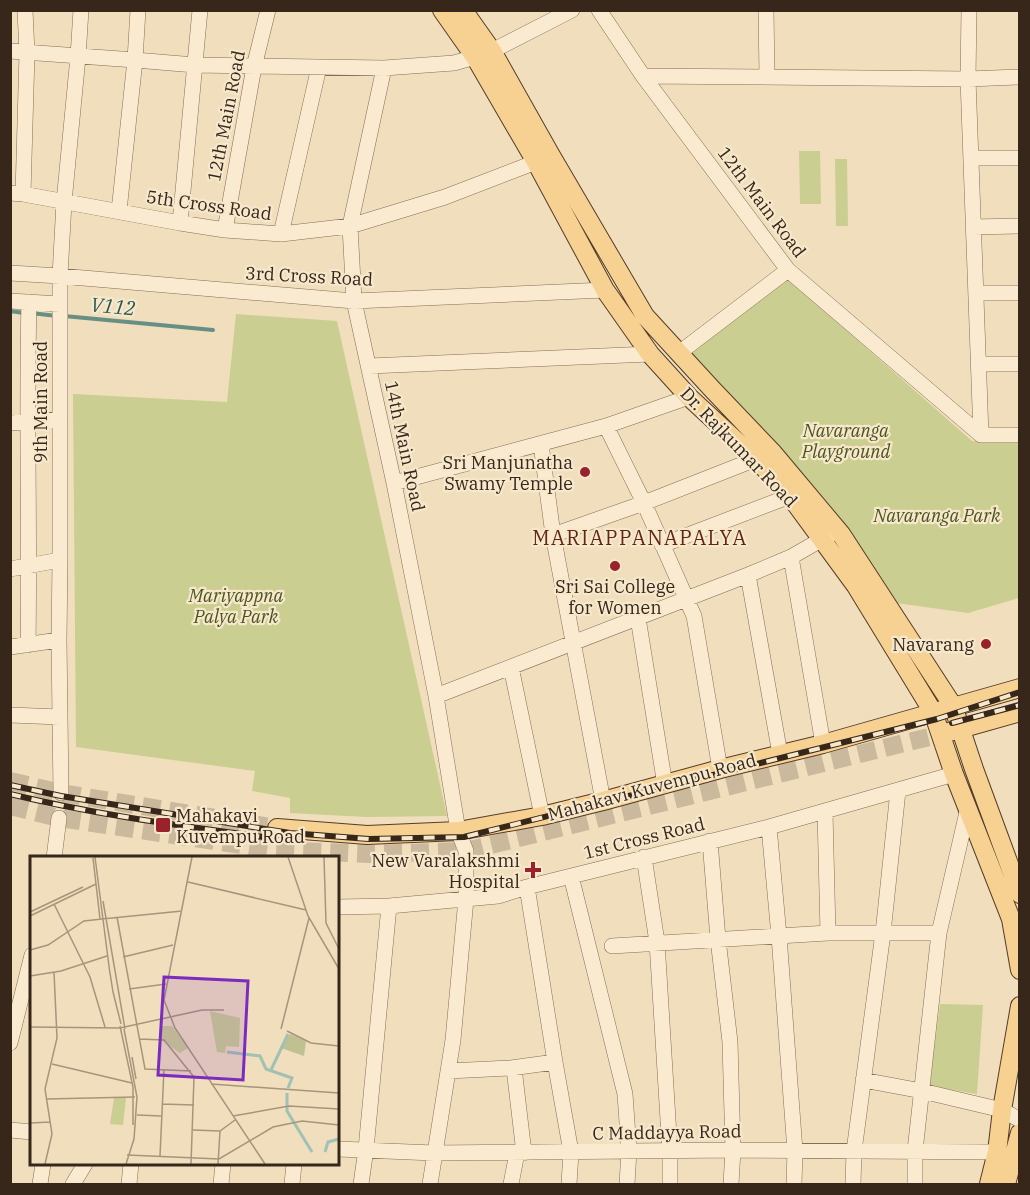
<svg xmlns="http://www.w3.org/2000/svg" width="1030" height="1195" font-family="'IBM Plex Serif',serif">
	<style>
		.green { fill: #cace90 }
		.lines { fill: none; stroke-linecap: round; stroke-linejoin: round }
		.stream { stroke: #688f83; stroke-width: 4 }
		.major-tunnel { stroke: #cbb99d; stroke-width: 18; stroke-dasharray: 18 9; stroke-linecap: butt }
		.minor-casing { stroke: #886d55; stroke-width: 16 }
		.major-casing { stroke: #553c2a; stroke-width: 20 }
		.minor { stroke: #faebd0; stroke-width: 15 }
		.major { stroke: #f6d191; stroke-width: 18 }
		.rail-casing { stroke: #37271b; stroke-width: 6 }
		.rail { stroke: #f7e8cc; stroke-width: 4; stroke-dasharray: 11; stroke-linecap: butt }
		.poi-dot { fill: #9a222a; stroke: #f7e8cc; stroke-width: 2 }
		.labels { text-anchor: middle; dominant-baseline: central; stroke-width: 4.5; stroke-linejoin: round; paint-order: stroke }
		.street-label { font-size: 18px; fill: #37271b; stroke: #f7e8cc }
		.park-label { font-size: 18px; font-style: italic; fill: #4a5420; stroke: #f7e8cc }
		.poi-label { font-size: 18px; fill: #37271b; stroke: #f7e8cc; text-anchor: end }
		.water-label { font-size: 20px; font-style: italic; fill: #295752; stroke: #f7e8cc }
		.neighbourhood-label { font-size: 20px; letter-spacing: 1.5px; fill: #652418; stroke: #f7e8cc }
		.inset-river { fill: none; stroke: #a1c1b5; stroke-width: 3 }
		.inset-road { fill: none; stroke: #a6957c; stroke-width: 1.5 }
		.view { fill: #7b2cbf; fill-opacity: 0.15; stroke: #7b2cbf; stroke-width: 3 }
		.inset-edge { fill: none; stroke: #37271b; stroke-width: 3 }
	</style>
	<rect width="100%" height="100%" fill="#f0debd"/>
	<path class="green" d="M799,151H820L821,204H800Z
		M835,159H847L848,226H836Z
		M788,279L972,441L1019,442V598L968,613L896,603L688,354Z
		M236,314L337,321L447,816L366,817L290,813V798L252,791L255,771L76,747L73,394L227,402Z
		M940,1004L983,1005L977,1094L929,1086Z"/>
	<g class="lines">
		<path class="stream" d="M10,311L24,313
			M31,313L57,316
			M64,316L213,330"/>
		<path class="major-tunnel" d="M10,781L61,793L277,828
			M10,806L59,818L275,850L369,854L466,851L941,734"/>
		<g class="minor-casing">
			<path id="minor" d="M599,10L643,76L788,270L981,435
				M766,10L767,77
				M969,10L968,79L981,435
				M10,51L135,60L195,65L384,68L454,63L475,57L492,51L572,10
				M384,68L350,226L354,301L394,483L436,696L458,831L466,851V899L453,1040L430,1184
				M643,76L968,79L1020,77
				M971,158H1020
				M10,193L23,194L180,223L225,230L281,234L350,226L445,197L536,162
				M23,194L27,53L25,10
				M119,211L135,60L138,10
				M180,223L200,10
				M973,227L1020,226
				M225,230L254,67L268,10
				M281,234L319,67
				M10,273L60,276L354,301L605,290
				M976,293H1020
				M10,301L60,304
				M679,353L788,270
				M978,364H1020
				M369,366L650,354
				M10,423L60,419
				M606,426L644,503L694,616L720,769
				M981,435H1020
				M541,444L553,535L603,801
				M394,483L606,426L689,397
				M553,535L644,503L756,459
				M662,545L790,496
				M791,557L823,744
				M10,569L60,560
				M748,575L780,754
				M638,618L665,785
				M28,645C30,531 26,417 29,302
				M10,647L59,640
				M511,667L542,816
				M436,696L748,575L791,557L838,530
				M10,715L60,717
				M61,793L59,640L60,560V276L64,202L78,57L81,10
				M825,812L828,933
				M769,827L779,936L795,1151L794,1184
				M710,841L718,939L730,1042L733,1150L731,1184
				M644,857L657,942L670,1152V1184
				M54,858L59,818
				M571,876L625,1094L629,1151L627,1184
				M527,887L555,1062L571,1152L569,1184
				M338,907L389,906L498,896L527,887L769,827L954,774
				M612,946L828,933H939
				M10,1043L32,955
				M514,1068L524,1153
				M448,1071L511,1068L555,1062
				M863,1080L922,1091L1002,1110L1020,1120
				M10,1130L32,1132
				M338,1149L434,1153L733,1150L997,1152
				M40,1184L43,1164
				M73,1184L85,1164
				M129,1184L131,1164
				M221,1184L223,1164
				M292,1184L294,1164
				M361,1184L366,1149L389,906
				M511,1184L517,1153
				M853,1184L854,1151L883,933L898,791
				M915,1184V1151L939,933L968,808"/>
		</g>
		<g class="major-casing">
			<path id="major" d="M442,10L475,57L536,162L605,290L650,354L689,397L756,459L790,496L856,586L933,712L954,774L1011,919L1020,970
				M463,10L492,51L550,154L645,316L712,389L773,453L841,534L953,706L974,769L1020,894
				M949,732L1020,712
				M277,828L367,835L458,831L542,816L603,801L720,769L823,744L1020,688
				M989,1184L997,1152L1002,1110L1020,1006
				M1006,1184L1020,1133"/>
		</g>
		<use href="#minor" class="minor"/>
		<use href="#major" class="major"/>
		<g class="rail-casing">
			<path id="rail" d="M952,723L1020,705
				M10,785L61,796L290,833L369,839L464,837L937,719L1020,692
				M10,794C96,815 183,826 271,838"/>
		</g>
		<use href="#rail" class="rail"/>
	</g>
	<g class="poi-dot">
		<circle cx="585" cy="472" r="6"/>
		<circle cx="615" cy="566" r="6"/>
		<circle cx="986" cy="644" r="6"/>
		<rect x="155" y="817" width="16" height="16" rx="3"/>
		<path d="M530 861h6v6h6v6h-6v6h-6v-6h-6v-6h6z"/>
	</g>
	<g class="labels">
		<g class="street-label">
			<text transform="translate(226 116) rotate(-79)">12th Main Road</text>
			<text transform="translate(762 202) rotate(53)">12th Main Road</text>
			<text transform="translate(209 205) rotate(8)">5th Cross Road</text>
			<text transform="translate(309 276) rotate(3)">3rd Cross Road</text>
			<text transform="translate(40 402) rotate(-90)">9th Main Road</text>
			<text transform="translate(405 446) rotate(78)">14th Main Road</text>
			<text transform="translate(739 447) rotate(46)">Dr. Rajkumar Road</text>
			<text transform="translate(652 787) rotate(-15)">Mahakavi Kuvempu Road</text>
			<text transform="translate(644 838) rotate(-14)">1st Cross Road</text>
			<text transform="translate(667 1132) rotate(-1)">C Maddayya Road</text>
		</g>
		<g class="park-label">
			<text x="846" y="430">Navaranga<tspan x="846" dy="21">Playground</tspan></text>
			<text x="937" y="515">Navaranga Park</text>
			<text x="236" y="595">Mariyappna<tspan x="236" dy="21">Palya Park</tspan></text>
		</g>
		<g class="poi-label">
			<text x="573" y="462">Sri Manjunatha<tspan x="573" dy="21">Swamy Temple</tspan></text>
			<text x="615" y="586" text-anchor="middle">Sri Sai College<tspan x="615" dy="21">for Women</tspan></text>
			<text x="974" y="644">Navarang</text>
			<text x="176" y="815" text-anchor="start">Mahakavi<tspan x="176" dy="21">Kuvempu Road</tspan></text>
			<text x="520" y="860">New Varalakshmi<tspan x="520" dy="21">Hospital</tspan></text>
		</g>
		<g class="water-label">
			<text transform="translate(113 306) rotate(5)">V112</text>
		</g>
		<g class="neighbourhood-label">
			<text x="640" y="537">MARIAPPANAPALYA</text>
		</g>
	</g>
	<g transform="translate(30 856)">
		<rect width="309" height="309" fill="#f0debd"/>
		<path d="M180,155L210,162L209,191L196,190L195,197L187,196ZM130,170H142L158,192L150,197L130,183ZM84,242H96L93,269L80,268Z" fill="#cace90"/>
		<path d="M260,178L276,185L274,200L251,192Z" fill="#bfc290"/>
		<path class="inset-river" d="M197,196L230,200L236,213L262,222L258,232M241,214L258,178M257,237V255L282,296M295,296L298,286L309,283"/>
		<path class="inset-road" d="M65,1L80,118M162,1L134,144L145,172L235,308M258,1L278,60L309,113M294,1L296,67L309,93M63,2L70,63M158,26L276,54M73,45L95,173M24,48L60,121L75,171M0,56L53,31M0,60L66,28M87,61L115,213L161,215M72,63L152,55M0,94L18,89L54,65L72,63M93,101L143,89M80,117L83,136M0,120L31,115L77,100M99,133L136,128M83,136L91,168M90,170L103,231V269M0,171L90,172L172,154H194M94,173L107,241L104,283L96,308M251,173L279,62M257,175L281,187L309,190M109,183L134,184L164,221L161,308M102,201L106,223M22,208L102,227M181,228L309,237M16,243L105,241M132,248L164,249M107,259L131,260M203,260L259,250L309,253M0,267L20,266M163,274L190,275L205,264M97,299L189,303L243,271L272,265L309,269M130,300L134,213M15,308L22,278L15,233L27,182L24,116M188,308L190,275"/>
		<path class="view" d="M134,121L218,125L213,224L128,219Z"/>
		<rect width="309" height="309" class="inset-edge"/>
	</g>
	<rect width="1030" height="1195" fill="none" stroke="#37271b" stroke-width="24"/>
</svg>
